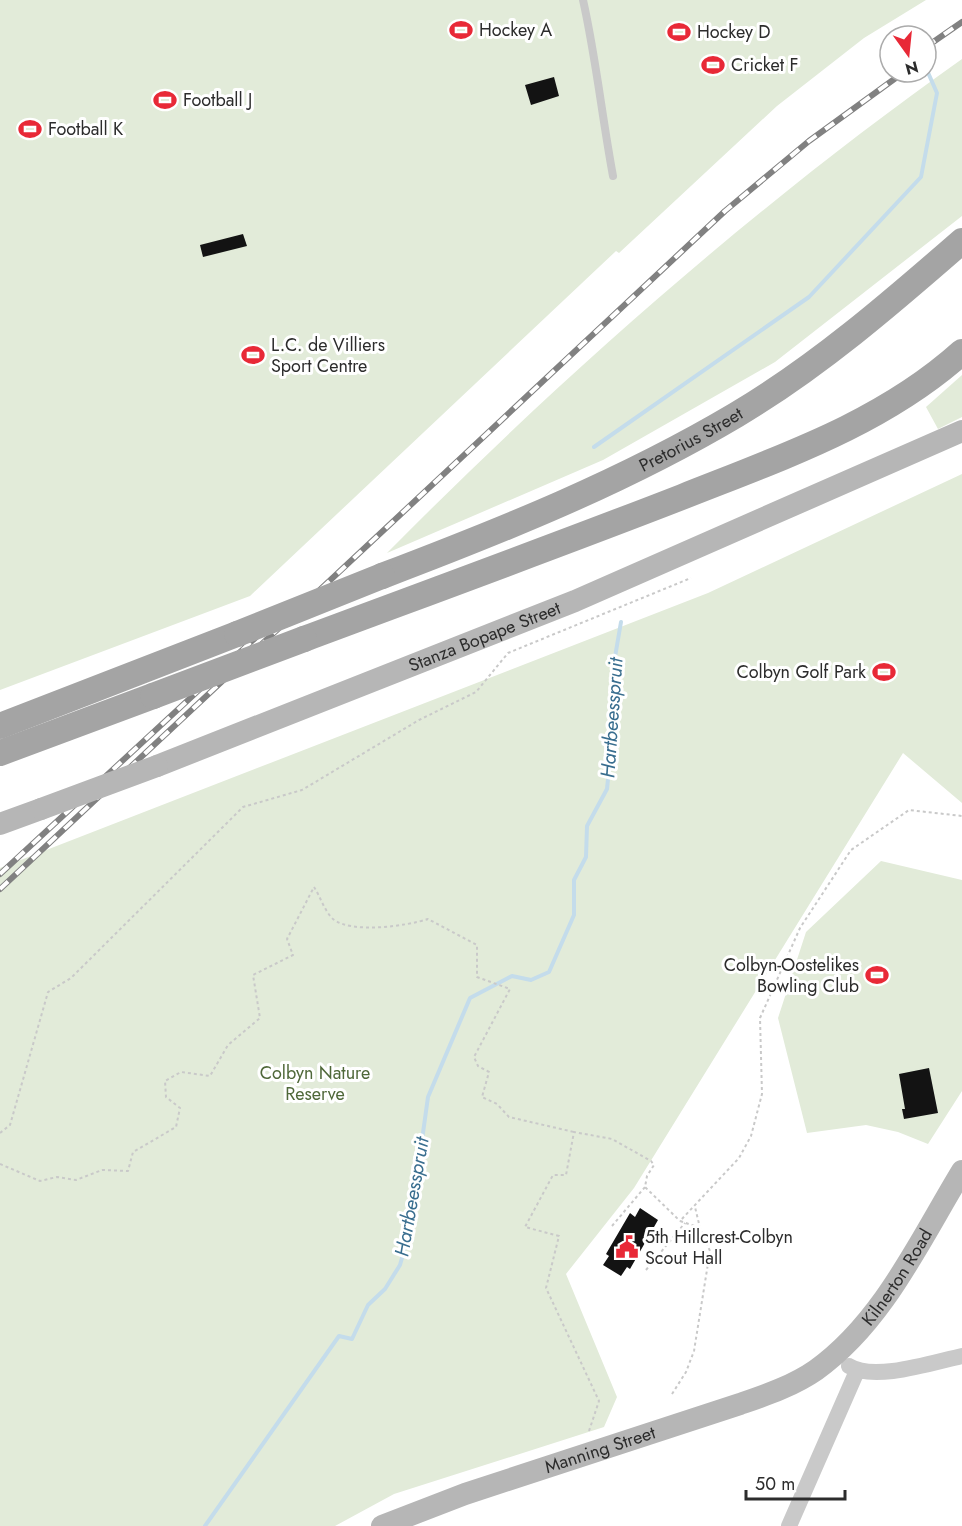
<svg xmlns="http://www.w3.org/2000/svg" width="962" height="1526" font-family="Jost,sans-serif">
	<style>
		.green { fill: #e2ebd9 }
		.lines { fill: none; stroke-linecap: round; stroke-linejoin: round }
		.stream { stroke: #c4dceb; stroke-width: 4 }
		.building { fill: #131313 }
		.path { stroke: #c9c9c9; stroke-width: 2; stroke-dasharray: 3 3; stroke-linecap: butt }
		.lane { stroke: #c9c9c9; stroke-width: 8 }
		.street { stroke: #c9c9c9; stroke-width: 16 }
		.secondary { stroke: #b6b6b6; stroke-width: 22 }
		.primary { stroke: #a4a4a4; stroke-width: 26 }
		.rail-casing { stroke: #818181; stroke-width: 6 }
		.rail { stroke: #fff; stroke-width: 4; stroke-dasharray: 11; stroke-linecap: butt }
		.secondary-bridge { stroke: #b6b6b6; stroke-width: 22 }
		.primary-bridge { stroke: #a4a4a4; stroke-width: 26 }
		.labels { text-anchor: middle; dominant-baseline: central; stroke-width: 6; stroke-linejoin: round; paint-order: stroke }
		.poi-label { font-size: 18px; fill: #2c2c2c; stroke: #fff; text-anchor: start }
		.street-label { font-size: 18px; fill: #2c2c2c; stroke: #fff }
		.park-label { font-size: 18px; fill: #4f6839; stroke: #fff }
		.water-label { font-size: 20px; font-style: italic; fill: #396e8f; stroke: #fff }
	</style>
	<rect width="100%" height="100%" fill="#fff"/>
	<path class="green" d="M0,0H926L864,38L777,106L619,253L616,251L250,596L0,690Z
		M962,59V216L775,362L603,460L387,553C564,374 756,205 962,59Z
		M962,375V417L938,429L926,407Z
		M962,474V803L903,753L634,1188L566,1274L617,1397L604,1427L394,1494L335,1526H0V868L708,593Z
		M881,861L962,880V1091L928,1144L898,1132L866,1125L807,1133L778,1018L806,932Z"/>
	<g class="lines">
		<path class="stream" d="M594,447L809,297L921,177L937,93L926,68
			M205,1526L339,1336L352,1339L368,1305L385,1289L400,1265L409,1233L428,1097L470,998L512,976L531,980L549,972L574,915V880L586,857L587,826L607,789L616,701L615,657L621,622"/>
	</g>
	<path class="building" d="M554,77L559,96L531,105L525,85Z
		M243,234L247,246L203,257L200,245Z
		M929,1068L938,1113L904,1119L902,1109H905L899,1074Z
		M640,1208L658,1220L630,1269L627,1267L621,1276L603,1265L609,1256L606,1254L630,1213L635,1217Z"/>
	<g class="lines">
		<path class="path" d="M0,1133L10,1125L48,992L71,978L243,807L302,790L419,720L476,692L508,653L691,578
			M0,1164L40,1181L57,1177L76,1180L102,1170L128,1171L133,1152L176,1127L180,1108L166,1097L165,1081L181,1072L210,1076L228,1045L260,1018L253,975L293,955L287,939L314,887C320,896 325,912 333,919C351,934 407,926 428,919L477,945V977L510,989L474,1057L478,1066L489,1072L482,1097L497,1104L509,1117L574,1132
			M612,1226L645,1187
			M700,1228L680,1221L739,1158L751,1136L762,1094L760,1018L800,928L851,850L909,810L962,816
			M646,1270L685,1223
			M672,1394L686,1372L694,1351L710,1251L700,1228L695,1207
			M589,1431L599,1401L546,1288L559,1236L525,1227L553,1175H566L574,1132L612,1139L651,1161L654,1165L647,1176L645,1187L680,1221"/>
		<path class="lane" d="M583,0C596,58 602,117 613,176"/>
		<path class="street" d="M849,1366C874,1382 934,1362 962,1356
			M789,1526L857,1371"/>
		<g class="secondary">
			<path id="s1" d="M157,766L575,601L962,431"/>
			<path d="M0,824L41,809"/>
			<path id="s2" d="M382,1526L465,1494L740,1404C766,1395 793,1386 816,1370C883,1322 920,1240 962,1171"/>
		</g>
		<g class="primary">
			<path id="s3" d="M382,576C503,530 623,482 736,415C817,367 891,303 962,241"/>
			<path d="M304,639C430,592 556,546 682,497C780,458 882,424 962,352"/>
			<path d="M0,726L237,634"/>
			<path d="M0,753L153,696"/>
		</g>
		<g class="rail-casing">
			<path id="rail" d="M926,47L962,22
				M0,874L293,603
				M0,889L725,211L809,141L904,72"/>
		</g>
		<use href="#rail" class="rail"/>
		<path class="secondary-bridge" d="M41,809L157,766"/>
		<path class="primary-bridge" d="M237,634L382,576
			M153,696L304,639"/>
	</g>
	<defs>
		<g id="stadium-bare" transform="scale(1.8)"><path d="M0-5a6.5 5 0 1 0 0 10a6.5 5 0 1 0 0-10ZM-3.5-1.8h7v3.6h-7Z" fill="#e82937" stroke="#fff" stroke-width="2.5" paint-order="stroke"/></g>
		<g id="civic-bare" transform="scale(1.8)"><path d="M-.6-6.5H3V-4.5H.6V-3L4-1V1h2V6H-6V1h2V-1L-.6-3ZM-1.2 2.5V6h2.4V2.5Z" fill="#e82937" stroke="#fff" stroke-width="2.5" paint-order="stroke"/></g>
	</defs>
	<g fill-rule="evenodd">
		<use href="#stadium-bare" x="461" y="30"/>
		<use href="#stadium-bare" x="679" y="32"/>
		<use href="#stadium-bare" x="713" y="65"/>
		<use href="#stadium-bare" x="165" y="100"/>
		<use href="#stadium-bare" x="30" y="129"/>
		<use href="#stadium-bare" x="253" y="355"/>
		<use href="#stadium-bare" x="884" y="672"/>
		<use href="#stadium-bare" x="877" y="975"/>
		<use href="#civic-bare" x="627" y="1247"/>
	</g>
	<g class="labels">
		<g class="poi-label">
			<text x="479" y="30">Hockey A</text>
			<text x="697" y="32">Hockey D</text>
			<text x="731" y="65">Cricket F</text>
			<text x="183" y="100">Football J</text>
			<text x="48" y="129">Football K</text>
			<text x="271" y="345">L.C. de Villiers<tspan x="271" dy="21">Sport Centre</tspan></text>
			<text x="866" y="672" text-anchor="end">Colbyn Golf Park</text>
			<text x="859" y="965" text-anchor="end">Colbyn-Oostelikes<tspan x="859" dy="21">Bowling Club</tspan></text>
			<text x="645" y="1237">5th Hillcrest-Colbyn<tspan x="645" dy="21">Scout Hall</tspan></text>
		</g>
		<g class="street-label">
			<text stroke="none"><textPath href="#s3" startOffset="338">Pretorius Street</textPath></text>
			<text stroke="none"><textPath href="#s1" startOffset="352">Stanza Bopape Street</textPath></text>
			<text stroke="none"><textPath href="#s2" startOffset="586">Kilnerton Road</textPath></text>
			<text stroke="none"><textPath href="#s2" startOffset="231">Manning Street</textPath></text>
		</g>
		<g class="park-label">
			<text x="315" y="1073">Colbyn Nature<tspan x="315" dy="21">Reserve</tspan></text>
		</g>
		<g class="water-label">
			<text transform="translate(612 718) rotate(-86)">Hartbeesspruit</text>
			<text transform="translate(412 1197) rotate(-80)">Hartbeesspruit</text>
		</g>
	</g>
	<g transform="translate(908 54) rotate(165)"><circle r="28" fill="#ffffff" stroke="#ababab" stroke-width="1.5"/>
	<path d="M0-4.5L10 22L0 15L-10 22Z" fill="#e82937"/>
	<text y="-9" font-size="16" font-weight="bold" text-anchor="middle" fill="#2c2c2c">N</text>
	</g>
	<path d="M746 1490v9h99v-9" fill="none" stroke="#2c2c2c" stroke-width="3"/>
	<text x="755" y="1490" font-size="18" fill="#2c2c2c" stroke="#ffffff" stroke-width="4.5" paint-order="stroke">50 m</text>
</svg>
